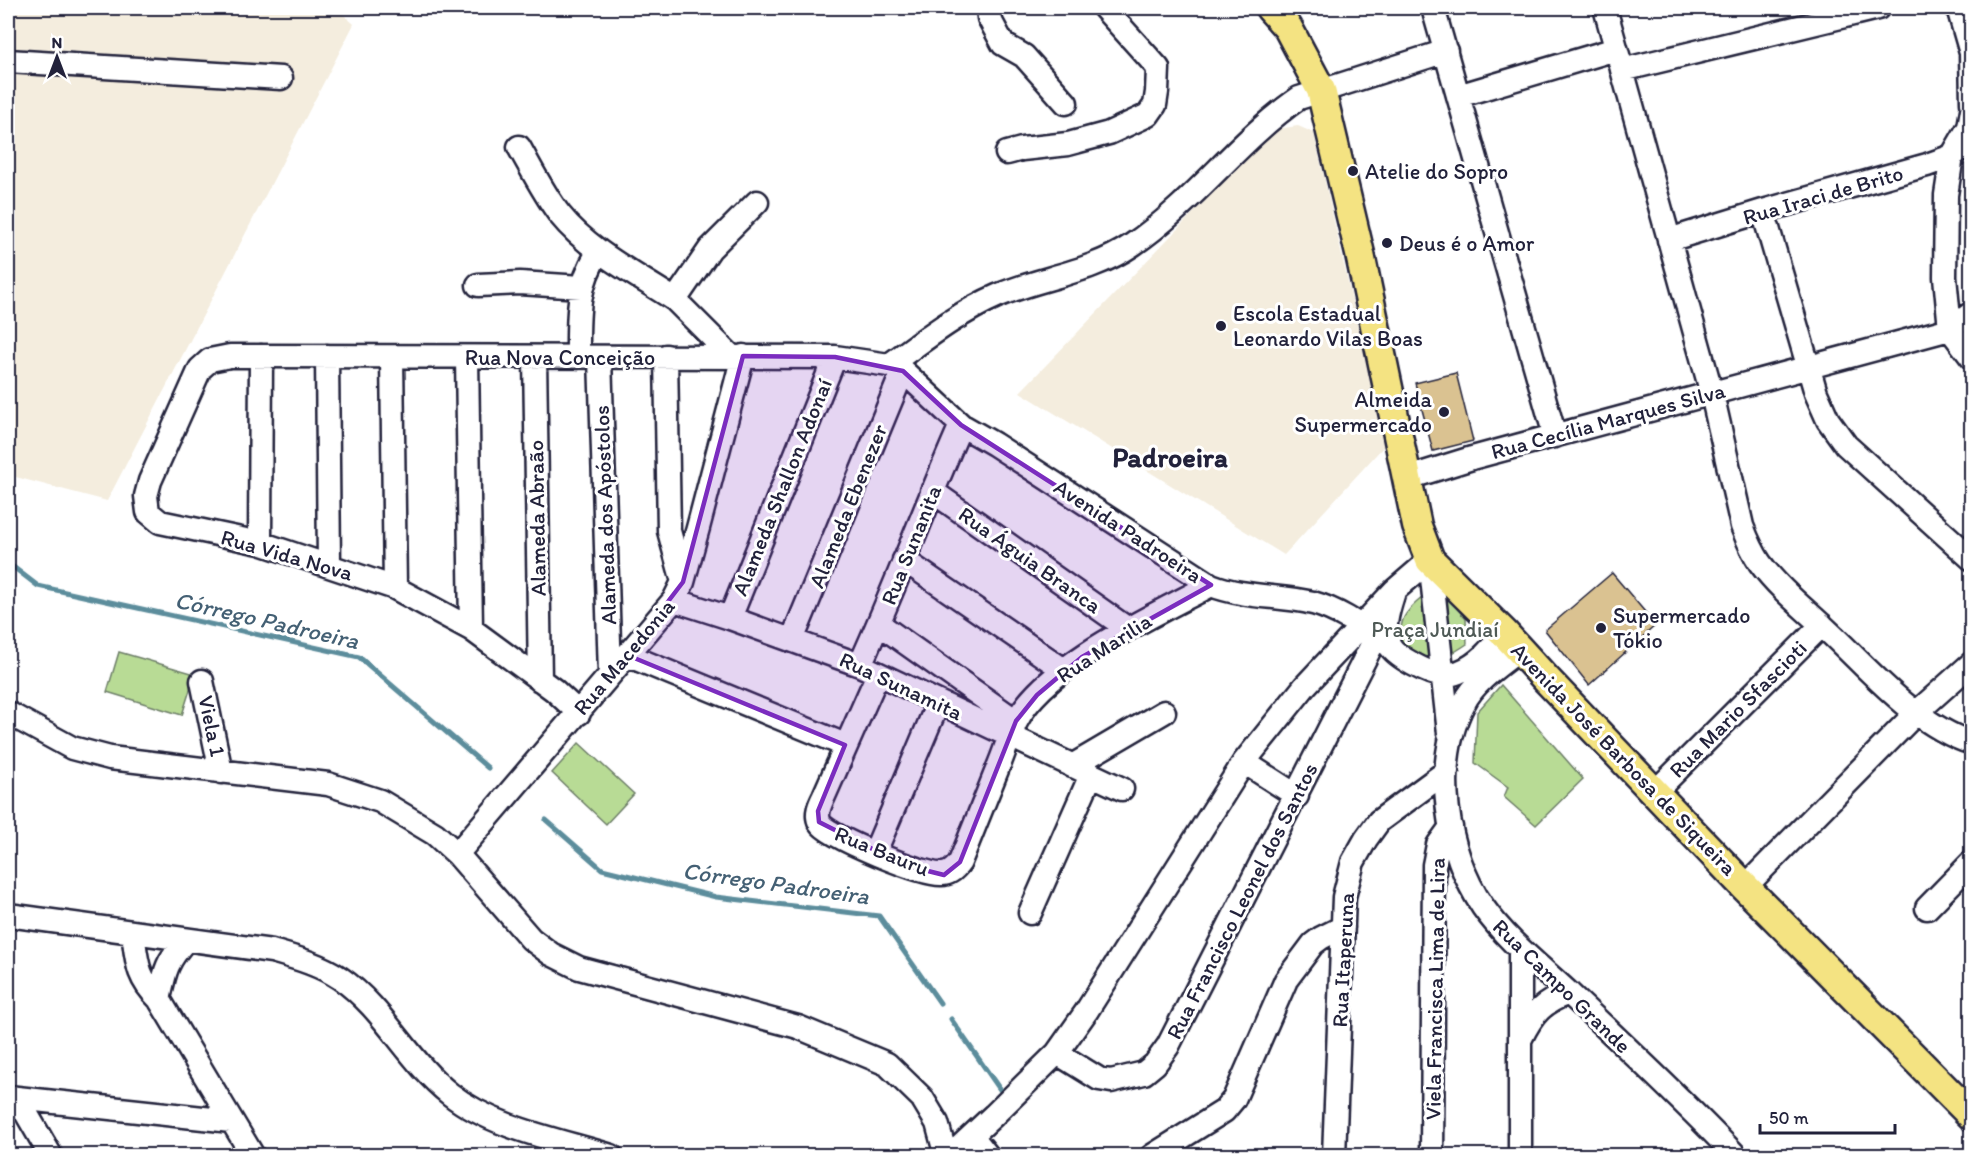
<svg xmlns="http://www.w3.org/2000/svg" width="1979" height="1163" font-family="Itim,sans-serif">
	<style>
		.built { fill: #f4edde }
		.green { fill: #b8db95; stroke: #6d7e68; stroke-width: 1.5 }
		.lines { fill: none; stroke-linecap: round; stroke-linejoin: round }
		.stream { stroke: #5c8d9c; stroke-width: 5 }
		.building { fill: #dac291; stroke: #22223b; stroke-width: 1.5 }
		.minor-casing { stroke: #22223b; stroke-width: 27 }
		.major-casing { stroke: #22223b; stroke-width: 33 }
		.minor { stroke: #fff; stroke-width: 22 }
		.major { stroke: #f4e382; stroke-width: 28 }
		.marked { fill: #7b2cbf; fill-opacity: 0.2; stroke: #7b2cbf; stroke-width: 4.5; stroke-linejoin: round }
		.poi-dot { fill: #22223b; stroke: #fff; stroke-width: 2 }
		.labels { text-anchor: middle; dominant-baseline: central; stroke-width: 6; stroke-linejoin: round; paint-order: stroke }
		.poi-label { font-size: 22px; fill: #22223b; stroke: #fff; text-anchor: start }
		.street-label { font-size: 22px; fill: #22223b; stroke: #fff }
		.park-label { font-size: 22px; fill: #4f5a56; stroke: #fff }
		.water-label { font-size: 24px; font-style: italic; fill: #446074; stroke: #fff }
		.district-label { font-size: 28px; font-weight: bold; fill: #22223b; stroke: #fff }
	</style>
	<rect width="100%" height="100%" fill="#fff"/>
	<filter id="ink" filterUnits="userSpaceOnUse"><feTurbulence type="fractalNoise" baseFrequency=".0167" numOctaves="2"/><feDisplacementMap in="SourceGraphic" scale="12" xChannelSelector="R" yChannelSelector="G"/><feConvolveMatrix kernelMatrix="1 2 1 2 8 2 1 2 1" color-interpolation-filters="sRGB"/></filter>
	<g filter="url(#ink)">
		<path class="built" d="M8,8H336L354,24L107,501L8,475Z
			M1298,126L1314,133L1385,445L1284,555L1020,392L1253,151L1277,129Z"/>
		<path class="green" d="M1423,597L1450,600L1466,619L1467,644C1437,664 1434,663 1402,645C1398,621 1404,612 1423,597Z
			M119,652L195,674L182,715L107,692Z
			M1501,685L1583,779L1536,825L1504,797L1508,787L1475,763L1477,712Z
			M579,743L634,794L606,824L552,773Z"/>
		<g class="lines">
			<path class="stream" d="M8,563L38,586L359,657L488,768
				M546,820L602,869L716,897L879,916L940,1003
				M951,1019L1001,1091"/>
		</g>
		<path class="building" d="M1456,373L1473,441L1433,451L1415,383Z
			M1612,573L1656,625L1589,685L1545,630Z"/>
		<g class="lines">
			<g class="minor-casing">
				<path id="minor" d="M988,8L989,18L1003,44L1024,56L1066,103
					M1433,8L1555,436
					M1605,8L1712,394L1742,526C1747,539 1752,551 1760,563C1779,589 1805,609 1828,631C1870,670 1915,725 1972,743
					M1958,8L1971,53L1972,103
					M8,61L281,78
					M1622,70L1878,8
					M1458,96L1616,49
					M1972,110L1969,127L1952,156L1946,195L1945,277L1950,329L1972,358
					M519,147C532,170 544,194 560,215C589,251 637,275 675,300L710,249L757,202
					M1007,153L1022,149L1068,144L1109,133L1148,115L1155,105L1157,92L1158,68L1104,8
					M1763,211L1816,393L1828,420L1846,445L1972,559
					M1669,240L1763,211L1927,165L1952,156L1972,141
					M478,285L520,283L581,287
					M675,300L731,356
					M327,356L329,565
					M666,356L669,531L683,582
					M392,357L395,588
					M467,357L471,629
					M535,357L540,680
					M578,357C578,316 576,286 599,251
					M600,357L610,674
					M889,365C924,340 958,313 997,296C1041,277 1091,273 1132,245C1194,203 1238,140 1299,98L1446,51
					M1408,478L1472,458L1950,329L1972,313
					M932,491L1128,629
					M260,543L261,356
					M904,560L1064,670
					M1430,560L1449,733
					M1394,592C1389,608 1381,629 1390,646C1396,657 1429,674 1441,675C1447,676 1454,674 1459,672C1478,665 1491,649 1504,633
					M674,600L730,618L860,665L1122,789
					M730,618L835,357
					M879,624L1016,721
					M792,640L903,371
					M1519,650C1500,665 1475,681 1464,703C1432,764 1446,853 1483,907C1507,941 1540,966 1570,994C1626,1047 1683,1100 1736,1156
					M627,655L845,745
					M860,665C896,586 926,504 961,425
					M878,674L824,796C820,804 815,814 820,823C828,837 925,876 942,874C950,874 955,869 960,862C973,830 986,797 999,765C1005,751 1009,736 1016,722C1044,665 1155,615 1211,585
					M202,681L221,772
					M8,713L72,748L110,758L328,784L380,801L435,834L457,854L531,939L551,954L579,968L798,1027L887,1064L922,1098L937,1123L946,1156
					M579,713L554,690L471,629L395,588L260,543L160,522L148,512L146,496L150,481L200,369L210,360L230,356L835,357L889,365L903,371L961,425L994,444L1211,585C1245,598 1279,595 1313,603C1342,611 1366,630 1390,646
					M1244,762L1297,796
					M1072,766L1164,712
					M1654,793L1822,625
					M875,852L938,703
					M457,854L674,600L683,582L698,528L743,356
					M1745,887L1916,713L1972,663
					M1927,908L1972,862
					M1030,913L1091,775
					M8,915L272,951C296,958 319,964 340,978C384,1008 408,1061 450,1094C493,1128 559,1140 611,1156
					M133,933C137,962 137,978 159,999L253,1156
					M1520,949V1156
					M159,999C165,971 166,962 186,940
					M1521,1038C1533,1013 1543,1002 1569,993
					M1057,1053L1099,1079L1111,1081L1144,1073L1155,1064L1168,1046L1376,637
					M8,1097L231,1121
					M18,1099L51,1156
					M972,1136L988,1156
					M950,1156L994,1115L1057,1053L1086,1012L1244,762L1305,686L1395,590L1430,560
					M1152,1156L1224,1111L1234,1099L1286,980L1313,944L1321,938L1343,927
					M1334,1156L1344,897L1353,862L1366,839L1379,821L1447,771
					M1432,1156L1434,865L1438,845L1451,827"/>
			</g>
			<g class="major-casing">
				<path id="major" d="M1270,8L1288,28L1321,90L1360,254L1417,526L1430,560L1504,633L1547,680L1745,887L1972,1116"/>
			</g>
			<use href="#minor" class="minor"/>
			<use href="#major" class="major"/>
		</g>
	</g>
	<path class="marked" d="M743,356L835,357L903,371L961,425L1211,585L1082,657L1037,695L1016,721L960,862L944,875L904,865L819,822L818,811L845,745L627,655L683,582Z"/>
	<g class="poi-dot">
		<circle cx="1353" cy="171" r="6"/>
		<circle cx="1387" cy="243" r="6"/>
		<circle cx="1221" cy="326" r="6"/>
		<circle cx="1444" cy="412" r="6"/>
		<circle cx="1601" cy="628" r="6"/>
	</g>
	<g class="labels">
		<g class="poi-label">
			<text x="1365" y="171">Atelie do Sopro</text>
			<text x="1399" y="243">Deus é o Amor</text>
			<text x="1233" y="313">Escola Estadual<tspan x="1233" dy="25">Leonardo Vilas Boas</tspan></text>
			<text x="1432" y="399" text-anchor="end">Almeida<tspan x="1432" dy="25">Supermercado</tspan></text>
			<text x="1613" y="615">Supermercado<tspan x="1613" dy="25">Tókio</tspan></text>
		</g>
		<g class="street-label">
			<text transform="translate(1823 195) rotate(-16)">Rua Iraci de Brito</text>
			<text x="560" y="357">Rua Nova Conceição</text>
			<text transform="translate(1608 421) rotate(-15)">Rua Cecília Marques Silva</text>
			<text transform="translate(782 487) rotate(-68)">Alameda Shallon Adonaí</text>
			<text transform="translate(848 506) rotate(-68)">Alameda Ebenezer</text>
			<text transform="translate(605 515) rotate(-92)">Alameda dos Apóstolos</text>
			<text transform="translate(537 518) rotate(-91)">Alameda Abraão</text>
			<text transform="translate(1128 531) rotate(33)">Avenida Padroeira</text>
			<text transform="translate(911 545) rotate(-68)">Rua Sunanita</text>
			<text transform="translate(287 555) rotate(16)">Rua Vida Nova</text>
			<text transform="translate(1030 560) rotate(35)">Rua Águia Branca</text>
			<text transform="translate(1104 648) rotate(-33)">Rua Marilia</text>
			<text transform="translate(624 657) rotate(-50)">Rua Macedonia</text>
			<text transform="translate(901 686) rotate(25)">Rua Sunamita</text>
			<text transform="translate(1738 709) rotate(-45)">Rua Mario Sfascioti</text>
			<text transform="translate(212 726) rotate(78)">Viela 1</text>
			<text transform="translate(1624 759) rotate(46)">Avenida José Barbosa de Siqueira</text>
			<text transform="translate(882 851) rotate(22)">Rua Bauru</text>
			<text transform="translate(1242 901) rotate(-63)">Rua Francisco Leonel dos Santos</text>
			<text transform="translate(1343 960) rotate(-87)">Rua Itaperuna</text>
			<text transform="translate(1562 986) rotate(44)">Rua Campo Grande</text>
			<text transform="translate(1435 989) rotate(-89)">Viela Francisca Lima de Lira</text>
		</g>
		<g class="park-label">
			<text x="1435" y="629">Praça Jundiaí</text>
		</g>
		<g class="water-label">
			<text transform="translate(267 620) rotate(13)">Córrego Padroeira</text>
			<text transform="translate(776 883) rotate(8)">Córrego Padroeira</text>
		</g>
		<g class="district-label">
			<text x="1170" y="457">Padroeira</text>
		</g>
	</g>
	<rect width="1979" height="1163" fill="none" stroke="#fff" stroke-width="30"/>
	<rect x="15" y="15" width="1949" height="1133" fill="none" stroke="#22223b" stroke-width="2" filter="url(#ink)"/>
	<g transform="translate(57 57)" stroke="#ffffff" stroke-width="4.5" paint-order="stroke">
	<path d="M0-4.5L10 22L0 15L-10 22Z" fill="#22223b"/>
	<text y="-9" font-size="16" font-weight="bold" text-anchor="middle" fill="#22223b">N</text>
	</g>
	<path d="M1760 1124v9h135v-9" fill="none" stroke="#22223b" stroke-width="3"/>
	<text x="1769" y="1124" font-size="18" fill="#22223b" stroke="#ffffff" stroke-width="4.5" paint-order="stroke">50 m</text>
</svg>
